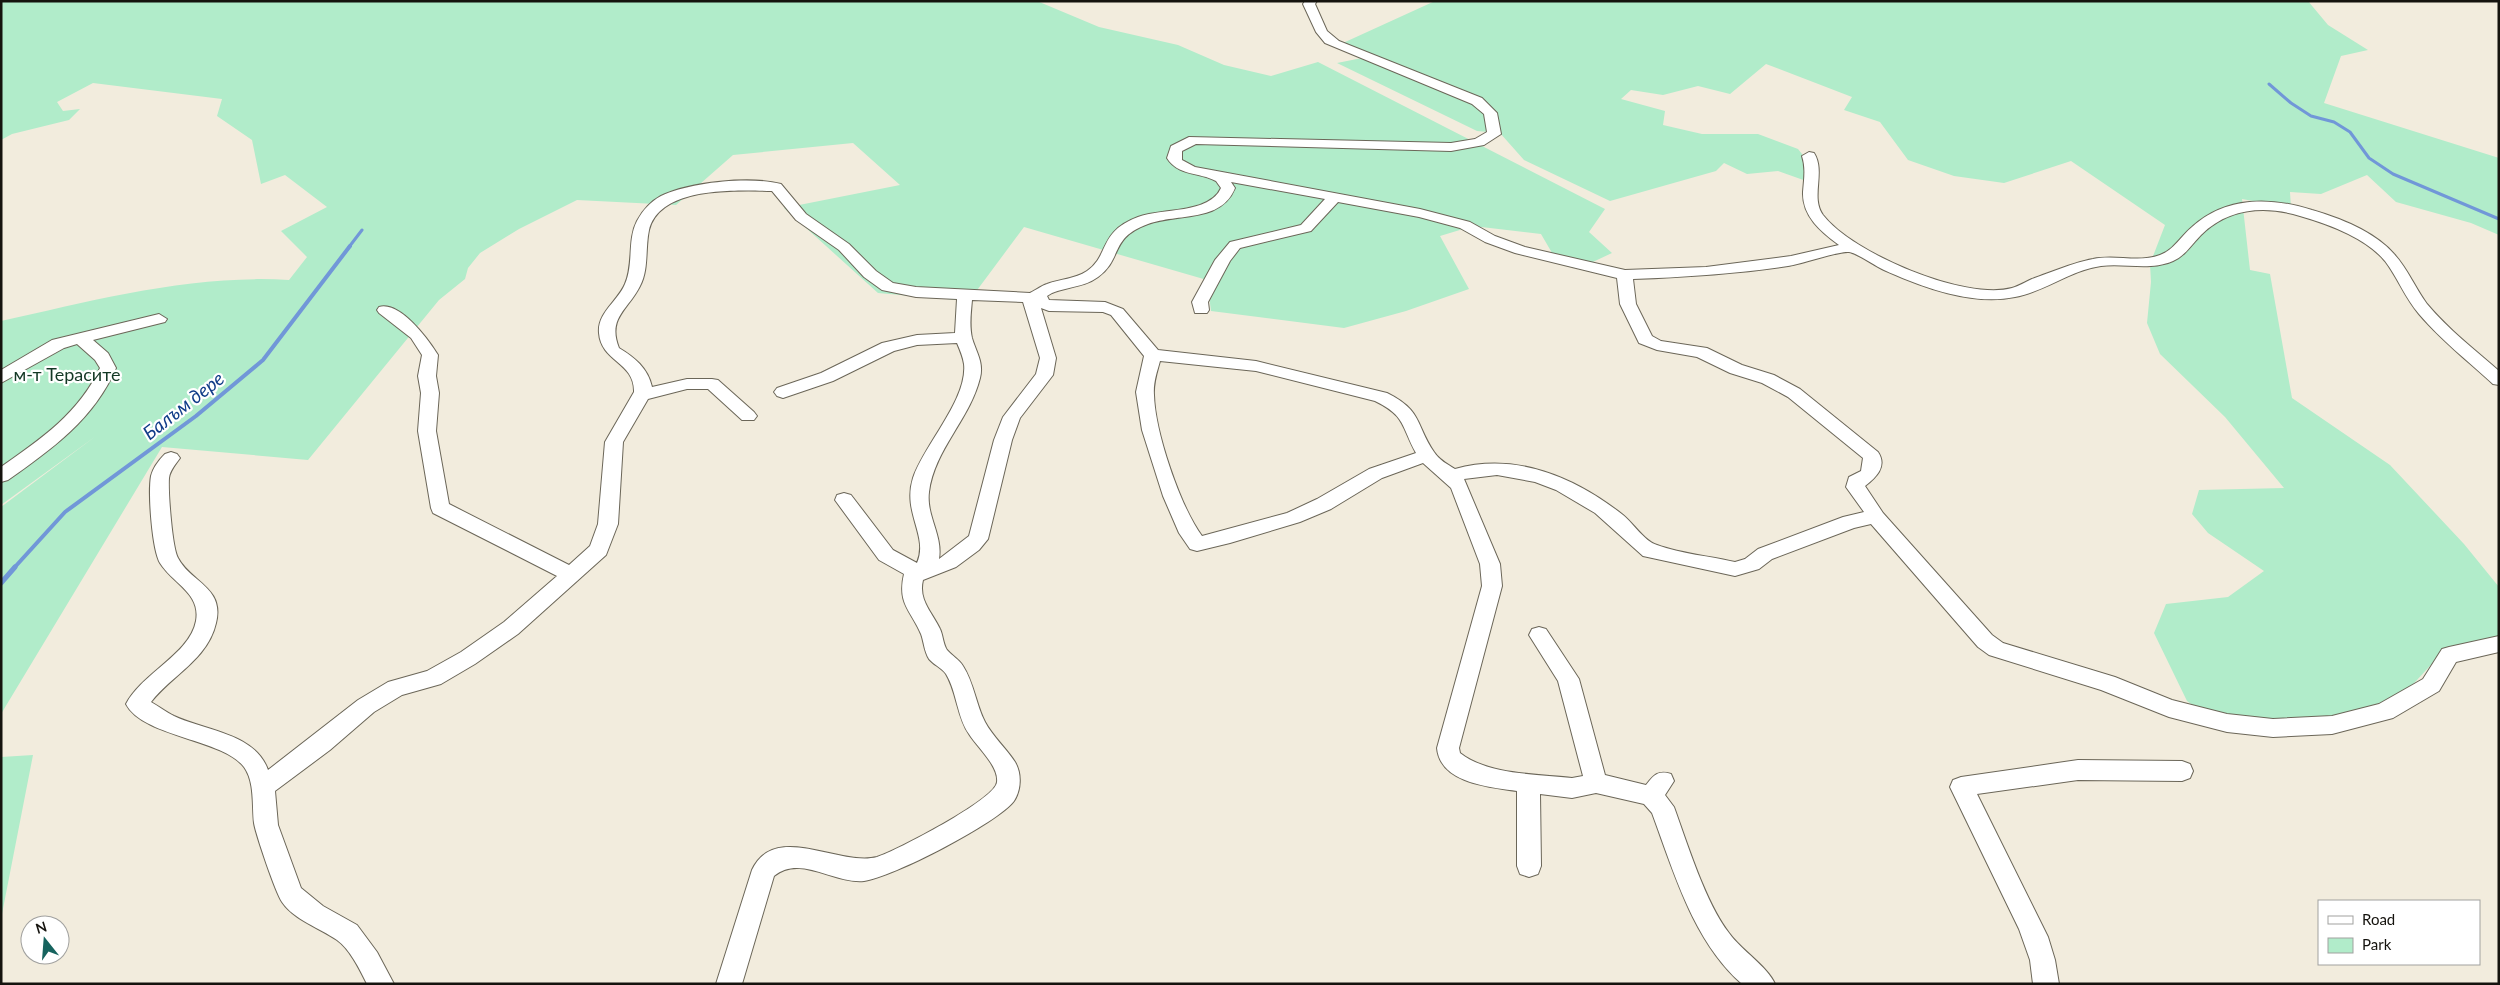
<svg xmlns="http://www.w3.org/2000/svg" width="2500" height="985" font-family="Lato,sans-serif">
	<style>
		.green { fill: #b1ecca }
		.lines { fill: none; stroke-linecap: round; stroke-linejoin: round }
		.stream-far2 { stroke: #7197d8; stroke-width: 3 }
		.stream-far1 { stroke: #7197d8; stroke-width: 4 }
		.stream { stroke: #7197d8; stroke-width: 5 }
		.minor-casing { stroke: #6b6658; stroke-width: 2 }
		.minor { fill: #fff; fill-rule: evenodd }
		.labels { text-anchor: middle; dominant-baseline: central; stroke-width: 4.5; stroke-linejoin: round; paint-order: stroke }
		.park-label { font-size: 18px; fill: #133825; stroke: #fff }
		.water-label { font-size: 19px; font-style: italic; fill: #103c88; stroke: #fff }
	</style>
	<rect width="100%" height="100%" fill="#f2ecdd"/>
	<path class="green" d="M1,1H1037L1099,27L1178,45L1224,65L1271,76L1318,62L1605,209L1589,232L1612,253L1580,268L1555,258L1541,234L1473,226L1440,236L1469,289L1406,311L1344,328L1211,311L1207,280L1024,227L969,301L878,293L784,208L900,185L853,143L733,155L676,205L577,200L519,229L480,253L468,268L465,279L439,300L308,460L162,447L1,714V507L96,436L1,505V321C95,300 192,274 289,280L307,257L281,231L327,207L285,175L261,184L252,140L217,116L222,99L93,83L57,102L63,111L80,109L69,120L12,134L1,140Z
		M1435,1H2308L2328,25L2368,50L2341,56L2324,103L2499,158V235L2471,223L2396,202L2367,175L2321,194L2290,192L2291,208L2242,199L2250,270L2270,274L2292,398L2390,465L2464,544L2499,587V640L2441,654L2404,694L2331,721L2212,719L2187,701L2154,633L2166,604L2228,597L2264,571L2208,533L2192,514L2199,490L2284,488L2225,417L2160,354L2147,323L2151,282L2150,264L2165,225L2071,161L2004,183L1954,176L1908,160L1880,122L1844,110L1852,97L1766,64L1730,94L1698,86L1663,95L1631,90L1621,99L1665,111L1663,125L1702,134H1758L1798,149L1810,164L1809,182L1778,171L1747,174L1724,163L1716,171L1610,201L1524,160L1500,133L1477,131L1337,63L1372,56L1343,43Z
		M33,755L1,919V757Z"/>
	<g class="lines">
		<path class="stream-far2" d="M2269,84L2291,103L2311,116L2334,122L2350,132L2369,158L2393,174L2499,219
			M349,247L362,230"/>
		<path class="stream-far1" d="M14,568L65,512L196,416L263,360L350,246"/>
		<path class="stream" d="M1,583L15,567"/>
		<g class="minor-casing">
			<path id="minor" d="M1305,1H1317L1315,4L1327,31L1339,41L1482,98L1497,113L1501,134L1484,145L1451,151L1196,144L1182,151V160L1195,167L1420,209L1470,222L1495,236L1525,247L1625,270L1706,267L1791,256L1839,245C1821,232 1802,216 1803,192C1804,179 1806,168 1802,156L1809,152L1814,153C1826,172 1810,197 1823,215C1852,253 1965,301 2012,288C2019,286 2025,282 2032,279C2052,272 2072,263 2093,259C2114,254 2139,263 2160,255C2174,250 2181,236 2192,227C2226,196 2271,197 2312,210C2340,218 2375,232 2394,254C2408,269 2415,288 2427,304C2448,329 2474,349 2499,371V385L2493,384C2468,361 2441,340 2419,314C2405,298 2398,278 2385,261C2366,238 2328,224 2300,216C2265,205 2228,208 2201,235C2192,244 2185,256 2173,261C2150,271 2125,263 2101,266C2071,270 2044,292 2015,297C1972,306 1922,287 1884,270C1875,266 1857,253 1849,252C1838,251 1802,264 1788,266C1736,274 1685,277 1633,279L1636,304L1652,336L1661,341L1707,348L1742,365L1774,375L1800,389L1878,452C1888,467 1875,478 1865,486L1883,513L1992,635L2003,643L2115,677L2172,700L2227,714L2273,719L2332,716L2379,704L2423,679L2442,649L2449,647L2499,636V652L2456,662L2439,691L2393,718L2332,734L2273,737L2227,732L2169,717L2101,690L1989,655L1978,647L1871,524L1854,528L1772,559L1759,569L1735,576L1643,556L1595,513L1556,490L1535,482L1497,475L1464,479L1500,564L1502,586L1459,748L1460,753C1488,775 1537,774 1572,778L1583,776L1558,681L1529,635L1532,629L1539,627L1546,629L1579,679L1605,775L1646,785C1654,775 1658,770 1671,774L1674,781L1665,795L1674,807C1687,843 1706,904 1729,933C1741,950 1768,967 1775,984H1742C1693,941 1674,872 1652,813L1644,804L1596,793L1572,798L1540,794L1541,866L1538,874L1529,877L1520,874L1517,866V791C1489,787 1440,783 1437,748L1482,586L1480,564L1451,488L1423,463L1382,478L1331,509L1300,522L1230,543L1197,551L1190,549L1179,533L1163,496L1142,430L1136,392L1144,356L1111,315L1103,312L1049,311L1041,308L1056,358L1053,375L1020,418L1012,440L988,539L979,550L956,567L923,580C918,600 932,612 940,629C943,635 943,644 947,650C952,656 959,659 963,666C974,683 976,705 985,722C993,737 1006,748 1015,762C1022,774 1021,790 1014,801C999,822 891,878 864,881C834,884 800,854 774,876L742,984H716L752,870C775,821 839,867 877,857C896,851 996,799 997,782C999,766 977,747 969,734C957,717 957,692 946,674C942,668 934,665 929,659C924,651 924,642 921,634C911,610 897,604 904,574L879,560L835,500L837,495L844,493L851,495L893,550L917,563C929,536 902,513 913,478C924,445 968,399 964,364C963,357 960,350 957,343L917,345L894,351L833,381L783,398L777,396L774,392L777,388L821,373L882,343L917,335L955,333L957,299L916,297L882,290L864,277L839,250L796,220L772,191C737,190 660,186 649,230C645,248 649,269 640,286C628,310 607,318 619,348C634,357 648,368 652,387L687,379H712L718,380L754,412L757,416L754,420H742L708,389H687L648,399L623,442L618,524L606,555L518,634L475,664L441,684L402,695L374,712L330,750L275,791L278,825L301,888L323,906L357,925L377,952L394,984H367C360,970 350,949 337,940C320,928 294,920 282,902C275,891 256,835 254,823C252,806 255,782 244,767C223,739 143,737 126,704C142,673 190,654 196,621C201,593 173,584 160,563C152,549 148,493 151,476C153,468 159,460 165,454L171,452L177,454L180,458C176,464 170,470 169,478C168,491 172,547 178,558C190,582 225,587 216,623C208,659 172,675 151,702C158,706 166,712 174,716C206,731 255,733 268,770L358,700L388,682L427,671L461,652L504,622L557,576L433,513L431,508L418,431L421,393L418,376L422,355L411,338L379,313L377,310L379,307C400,301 428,339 438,355L436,376L439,393L436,431L449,504L569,565L590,546L598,524L605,442L634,392C635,362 601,362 599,333C597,313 618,301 625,284C634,264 627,240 637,221C643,210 650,202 661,196C690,182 750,176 781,184L806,214L849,244L876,271L893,283L916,287L1030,293C1036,290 1041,286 1047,284C1060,279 1075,279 1087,271C1110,255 1098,232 1138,217C1161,208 1210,214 1221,188L1216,181C1199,172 1178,176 1167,158L1171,146L1189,137L1451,143L1475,139L1487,132L1484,114L1472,104L1325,43L1316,32L1303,4ZM1231,182L1325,199L1301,225L1230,242L1215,260L1192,302L1195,313H1207L1209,310L1208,302L1230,261L1240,248L1311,231L1338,202L1419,217L1460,228L1485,242L1515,253L1617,278L1620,304L1639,343L1657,350L1697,357L1730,373L1762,383L1788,397L1863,458L1861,471L1849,477L1846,487L1864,512L1843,517L1758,549L1745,559L1735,562C1710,556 1681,554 1657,545C1644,541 1634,524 1623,515C1575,477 1516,452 1455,469C1447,464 1439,460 1434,452C1415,424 1423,411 1387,393L1256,361L1158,350L1123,309L1105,302L1049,300L1047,296L1052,293C1066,287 1085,287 1098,277C1123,259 1109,238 1148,224C1178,213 1221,223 1235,188ZM972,300L1023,302L1040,358L1036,374L1003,417L994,440L969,536L939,559C943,535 926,516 929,492C934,450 970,419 980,378C984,362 976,352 972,338C969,325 971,312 972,300ZM1160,361L1256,371L1375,401C1406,416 1401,426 1416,453L1369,469L1317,499L1287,513L1202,536C1180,506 1155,432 1154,395C1153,383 1157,372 1160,361Z
				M159,314L167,319L165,322L93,340L108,353L116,368C94,419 52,449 8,480L1,482V467C41,439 79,413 100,368L95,360L77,344L64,348L1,383V370L52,340Z
				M2078,760L2182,761L2190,764L2193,771L2190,778L2182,781L2078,780L1977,794L2048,937L2055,960L2059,984H2033L2030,960L2019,929L1950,787L1953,780L1961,777Z"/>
		</g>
		<use href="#minor" class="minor"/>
	</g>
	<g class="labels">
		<g class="park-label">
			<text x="67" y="374">м-т Терасите</text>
		</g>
		<g class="water-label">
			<text transform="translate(183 405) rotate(-38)">Балъм дере</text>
		</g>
	</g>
	<rect width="2500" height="985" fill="none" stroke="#15130e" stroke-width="5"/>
	<rect x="2318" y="900" width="162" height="65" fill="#ffffff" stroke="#a1a19f"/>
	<rect x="2328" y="916" width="25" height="8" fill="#ffffff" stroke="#a1a19f"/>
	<text x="2362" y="925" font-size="15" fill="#15130e">Road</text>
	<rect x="2328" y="938" width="25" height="15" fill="#b1ecca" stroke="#a1a19f"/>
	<text x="2362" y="950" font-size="15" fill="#15130e">Park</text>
	<g transform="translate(45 940) rotate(343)"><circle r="24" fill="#ffffff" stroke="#a1a19f"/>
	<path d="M0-4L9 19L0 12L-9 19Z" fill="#16635e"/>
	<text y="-8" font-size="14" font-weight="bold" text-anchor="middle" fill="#15130e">N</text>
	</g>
</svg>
